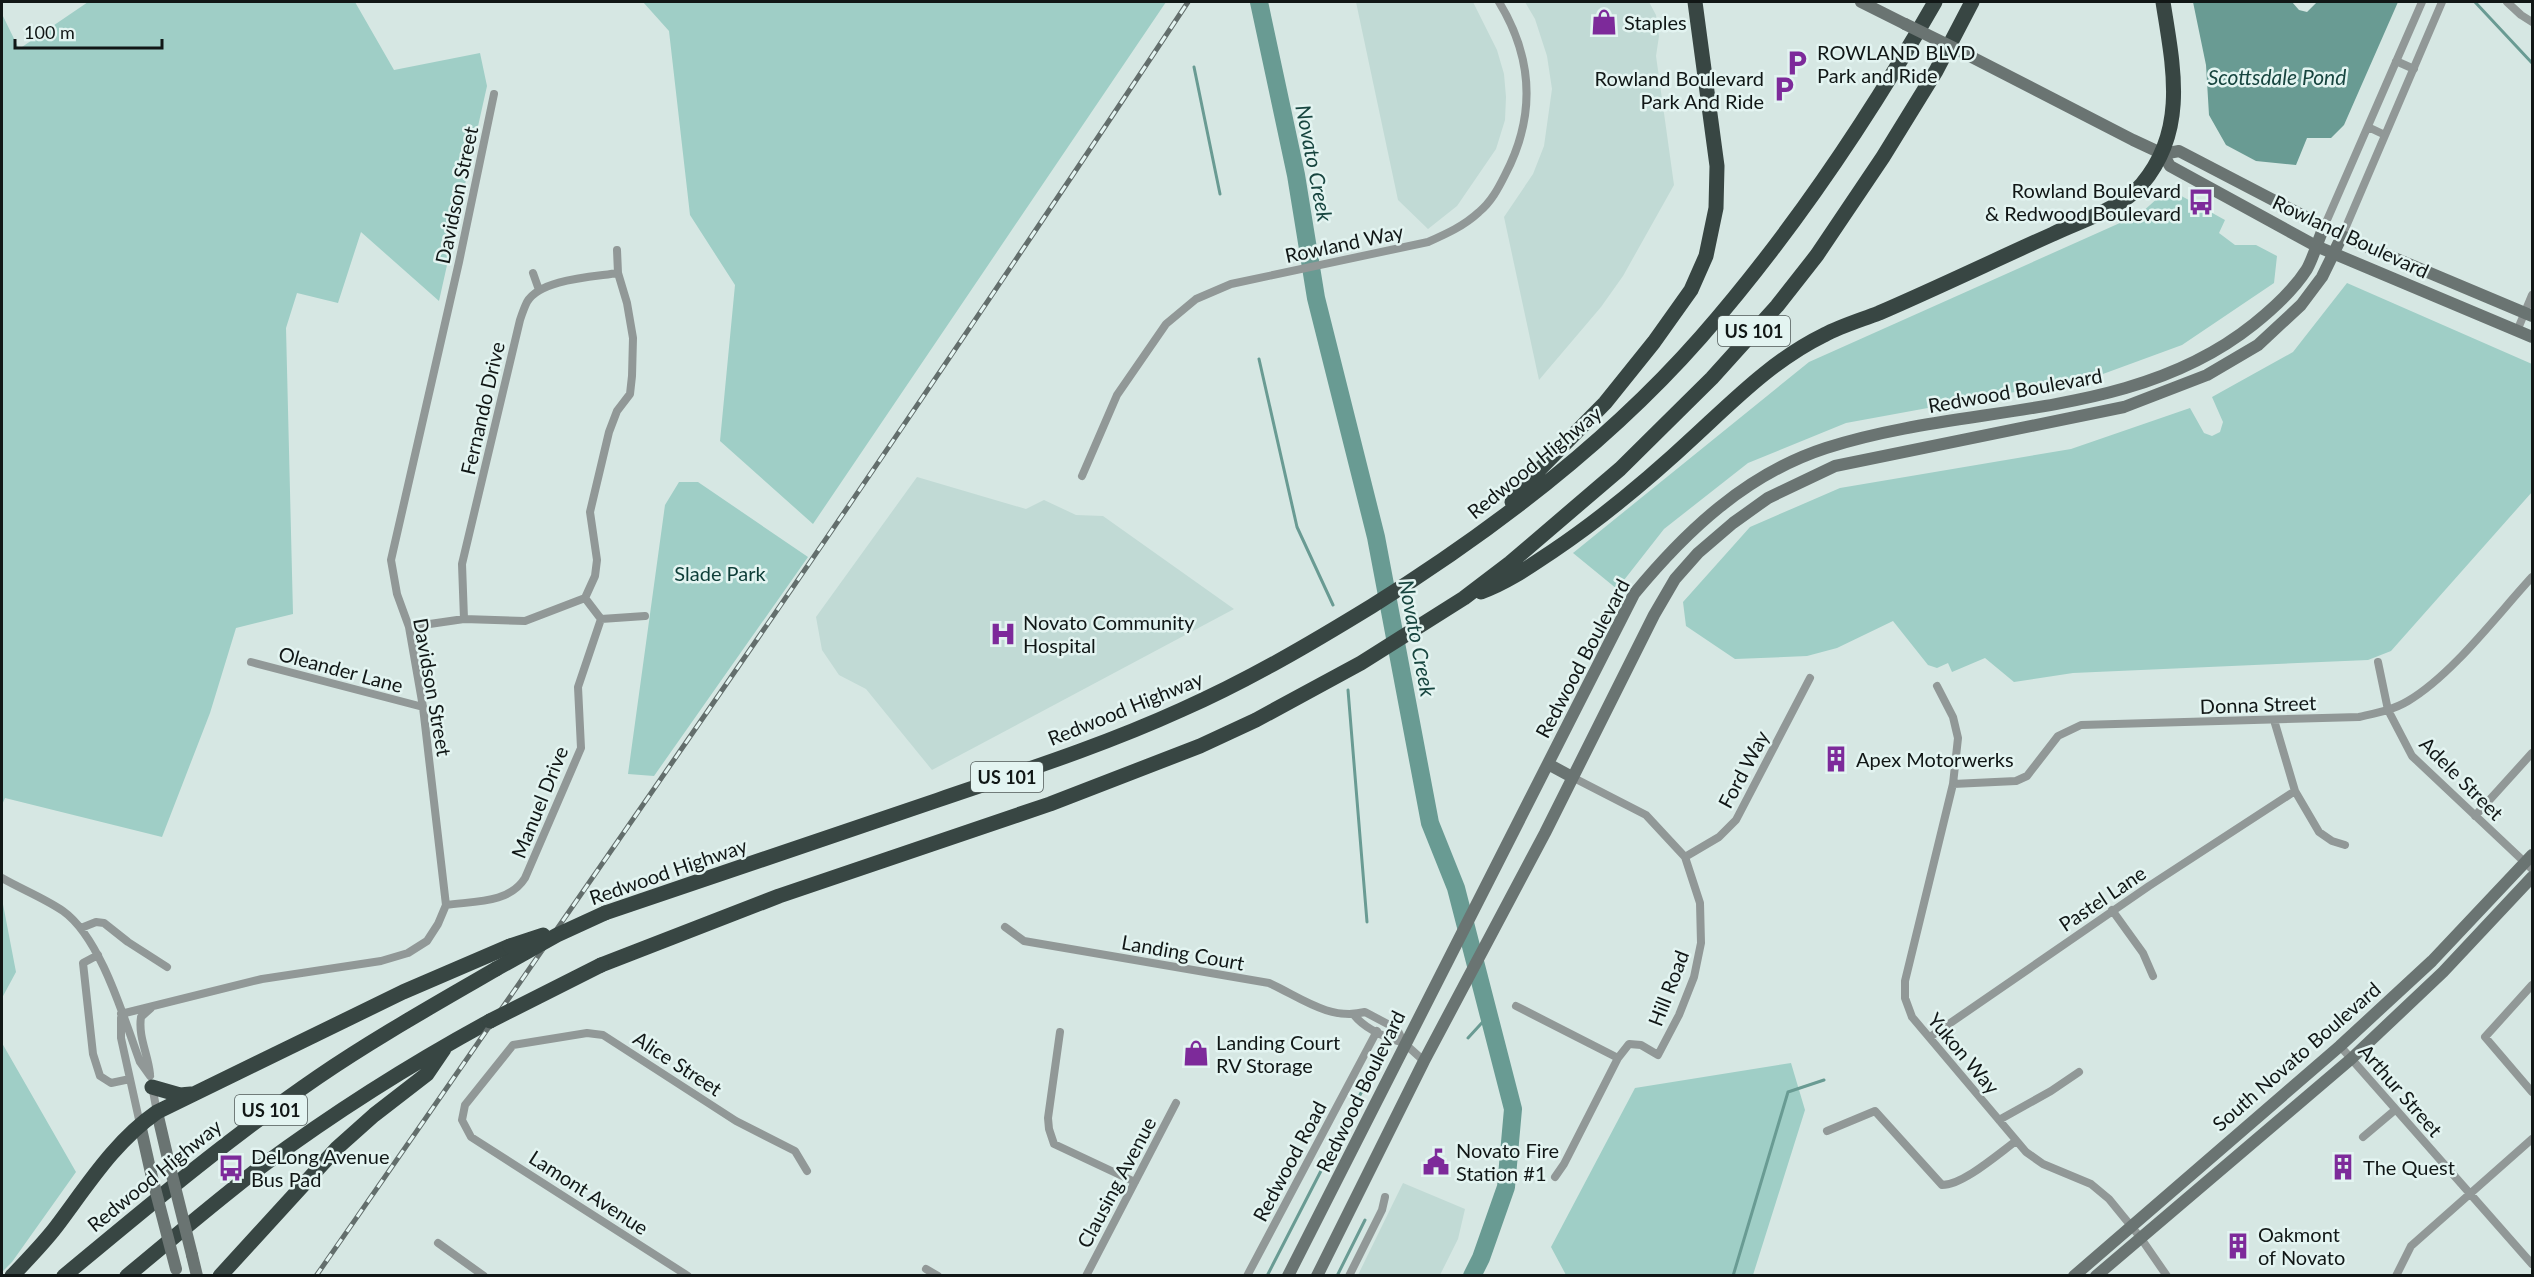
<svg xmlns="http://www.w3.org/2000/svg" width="2534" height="1277" font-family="Lato,sans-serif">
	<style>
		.built { fill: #c1dad5 }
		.green { fill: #9fcec6 }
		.water { fill: #699b93 }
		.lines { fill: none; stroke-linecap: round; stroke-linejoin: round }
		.stream { stroke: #699b93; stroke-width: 3 }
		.river { stroke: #699b93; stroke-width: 18 }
		.minor { stroke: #919897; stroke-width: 8 }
		.secondary { stroke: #6a7472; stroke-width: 12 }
		.motorway { stroke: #384643; stroke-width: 15 }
		.rail-casing { stroke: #636e6c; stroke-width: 5 }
		.rail { stroke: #e3f4f1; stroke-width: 3; stroke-dasharray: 9; stroke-linecap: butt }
		.secondary-bridge { stroke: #6a7472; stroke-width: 12 }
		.motorway-bridge { stroke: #384643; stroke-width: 15 }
		.labels { text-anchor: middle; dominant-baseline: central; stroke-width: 5; stroke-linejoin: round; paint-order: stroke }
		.shield { fill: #e3f4f1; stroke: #505958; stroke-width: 1.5 }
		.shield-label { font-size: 18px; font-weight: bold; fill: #111716 }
		.poi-label { font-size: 20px; fill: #111716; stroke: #e3f4f1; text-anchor: start }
		.street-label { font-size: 20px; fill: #111716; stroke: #e3f4f1 }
		.park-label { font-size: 20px; fill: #0d3d37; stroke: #e3f4f1 }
		.water-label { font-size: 21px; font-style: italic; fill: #17453f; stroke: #e3f4f1 }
	</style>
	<rect width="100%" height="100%" fill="#d6e7e3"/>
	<path class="built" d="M1356,2H1473L1497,50L1504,74L1506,97L1505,120L1496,149L1457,206L1428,229L1398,200Z
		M1525,2H1649L1656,15L1659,36L1656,56L1674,185L1623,276L1601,307L1539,380L1504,217L1533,174L1544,146L1552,89L1547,56L1535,19Z
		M917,477L1026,509L1044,500L1076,515L1103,516L1234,609L932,770L866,689L839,675L822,650L816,617Z
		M1403,1183L1465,1209L1458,1239L1440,1275H1358Z"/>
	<path class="green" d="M88,2H355L394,70L480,53L487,86L439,301L361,232L338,303L297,293L286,328L293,614L236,628L210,713L162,837L5,798L2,805V14L19,49Z
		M643,2H1166L813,524L720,441L735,285L690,215L669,31Z
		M2176,193L2225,220L2219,233L2235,245H2256L2277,256L2274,283L2182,345L2092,378L1846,423L1748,463L1664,529L1617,589L1573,553L1809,362L2140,214L2160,196Z
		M2347,283L2532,364V492L2391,651L2368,660L2073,673L2014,682L1985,658L1952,672L1948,663L1937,668L1928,665L1893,621L1837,648L1807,656L1735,659L1686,626L1683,602L1750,527L1840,488L2071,449L2190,408L2204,433L2212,436L2220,432L2223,422L2212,397L2293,352Z
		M679,482H698L808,557L654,776L628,774L665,505Z
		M2,899L16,972L2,998Z
		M2,1043L76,1172L12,1262L2,1272Z
		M1791,1063L1805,1110L1753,1275H1566L1551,1247L1635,1088Z"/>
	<path class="water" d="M2193,2H2292L2299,10L2307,12L2317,2H2398L2344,125L2331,138H2307L2296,165L2256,161L2226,145L2209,115L2206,65Z"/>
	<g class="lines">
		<path class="stream" d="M2475,2L2532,63
			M1194,67L1220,194
			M1259,359L1297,527L1333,605
			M1348,690L1367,922
			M1468,1038L1490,1014
			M1267,1276L1382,1052
			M1337,1276L1365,1220
			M1733,1276L1788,1092L1824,1080"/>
		<path class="river" d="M1259,2L1296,175L1316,298L1376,537L1430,823L1456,888L1513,1109L1506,1187L1481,1258L1472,1276"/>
		<path class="minor" d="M2507,2L2521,15L2532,22
			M2396,61L2414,69
			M2368,127L2385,135
			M2324,227L2422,2
			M2342,236L2442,2
			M533,273L539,290
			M2517,331L2532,295
			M1082,476L1117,395L1166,324L1196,299L1231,284L1428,242C1446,234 1464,226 1479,212C1491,202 1498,189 1505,175C1536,116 1533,58 1499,2
			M464,619L462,564L520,320C522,314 524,308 527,302C540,279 593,277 618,273
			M601,619L645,616
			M409,627L464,619L525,621L585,598L595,576L597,560L590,512L609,432L617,411L630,394L632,376L633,338L627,303L618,273L617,250
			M251,662L423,707
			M2378,662L2388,710L2412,756L2532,869
			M1937,686L1953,717L1958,738L1953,784L1905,981V998L1912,1017L2026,1152L2043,1164L2091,1184L2109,1199L2140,1237L2167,1276
			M2274,720L2295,791L2319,832L2332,841L2345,845
			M1953,784L2016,781L2027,776L2058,736L2081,725L2359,717C2376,713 2393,710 2408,701C2452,675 2497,615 2532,577
			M2475,816L2532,753
			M1685,857L1719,837L1736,820L1810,678
			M2,878C21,889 44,898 63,911C101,938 124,1019 140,1062L150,1076
			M446,905C473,901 509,904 525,878L581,748L578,687L601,619L585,598
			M2112,910L2143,953L2153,976
			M1005,927L1024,941L1269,983C1300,997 1329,1021 1365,1012L1397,1029L1404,1043L1424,1061
			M81,928L96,922L104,923L128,942L167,967
			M98,955L83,963L93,1054L100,1076L111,1083L130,1079
			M2532,985L2485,1037L2532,1092
			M1516,1006L1618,1058
			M121,1014L262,979L381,961L408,953L427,941L438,924L446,905L423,707L409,627L397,594L391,560L459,262L494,94
			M1354,1015C1365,1029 1387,1038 1404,1043
			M121,1018V1038L140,1124
			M1060,1032L1048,1118L1049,1129L1054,1144L1135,1182
			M1930,1037L2149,886L2295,791
			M2340,1046L2532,1264
			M150,1074C148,1054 138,1037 141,1017L151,1008
			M152,1086L157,1112
			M1999,1120L2051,1091L2079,1072
			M1827,1131L1875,1111L1942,1185C1963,1185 1998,1154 2016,1141
			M2363,1137L2395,1110
			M1555,1177L1564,1164L1618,1058L1629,1044L1641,1045L1658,1055L1679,1015L1694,977L1701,943L1700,903L1685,857L1646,815L1572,777
			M438,1243L484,1276
			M926,1269L938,1276
			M688,1276L471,1137L462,1120L465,1105L513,1045L587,1033L603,1035L736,1121L795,1151L807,1171
			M1086,1276L1176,1103
			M1247,1276L1377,1031
			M1349,1276L1382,1210L1385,1197
			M2396,1276L2411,1246L2532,1139"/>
		<path class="secondary" d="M1861,2L1905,24
			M1954,48L2133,140L2163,154L2179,151L2342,236L2532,316
			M2163,154L2170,166L2316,246L2532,337
			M1548,764L1572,777
			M157,1112L168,1159
			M140,1124L151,1173
			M192,1255L197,1276
			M1288,1276L1634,594C1686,531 1746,474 1826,448C1968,402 2132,422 2254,324C2274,308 2293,291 2307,269C2314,256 2318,240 2324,227
			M1317,1276L1424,1061L1545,833L1654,615L1675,579L1698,553L1733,523L1768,498L1835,466L2124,407L2207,375L2258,345L2301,305L2322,277L2342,236
			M2074,1276L2340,1046L2432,961L2532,855
			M2096,1276L2351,1059L2443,972L2532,877"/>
		<path class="motorway" d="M1512,502L1531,478L1605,403L1654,342L1691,290L1706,256L1716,208L1717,166L1695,2
			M1481,592C1508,582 1529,567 1553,551C1605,516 1651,477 1697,434C1737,397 1775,359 1824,335C1841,326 1861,320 1879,313C1937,288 1995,260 2053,234C2082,220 2121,209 2142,184C2188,129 2173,66 2163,2
			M605,913C716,876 827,838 938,800C1020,772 1102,746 1181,710C1247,681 1310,644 1372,606C1492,531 1607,444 1701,337C1791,234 1867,121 1935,2
			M601,965L779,896L1050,804L1200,746L1256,720L1361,663L1464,598L1510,563L1620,469L1712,378L1777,306L1817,255L1883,157L1936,71L1972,2
			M152,1087L180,1095L191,1094
			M12,1276C27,1260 43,1244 56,1227C87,1186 114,1142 157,1112L403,992L510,946
			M64,1276C147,1207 229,1138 318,1077C375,1038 436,1004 496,969
			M127,1276C172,1239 216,1201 262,1166C335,1112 411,1064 490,1021
			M220,1276L337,1148L374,1115L427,1074L444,1049"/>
		<g class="rail-casing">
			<path id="rail" d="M316,1276C610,853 904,431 1188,2"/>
		</g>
		<use href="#rail" class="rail"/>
		<path class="secondary-bridge" d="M1905,24L1954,48
			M168,1159L192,1255
			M151,1173L176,1269"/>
		<path class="motorway-bridge" d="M510,946L543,935
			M496,969L557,935L605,913
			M490,1021L601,965"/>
	</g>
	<defs>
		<g id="shop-bare" transform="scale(2.07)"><path d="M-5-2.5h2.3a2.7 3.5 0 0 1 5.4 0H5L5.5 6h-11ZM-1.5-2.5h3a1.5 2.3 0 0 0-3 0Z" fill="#7d2a9a" stroke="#e3f4f1" stroke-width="2.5" paint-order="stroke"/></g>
		<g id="parking-bare" transform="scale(2.07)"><path d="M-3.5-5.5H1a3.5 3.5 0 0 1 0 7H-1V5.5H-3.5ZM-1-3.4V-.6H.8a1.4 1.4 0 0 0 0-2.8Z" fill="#7d2a9a" stroke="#e3f4f1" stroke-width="2.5" paint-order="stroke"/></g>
		<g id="bus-bare" transform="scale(2.07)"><path d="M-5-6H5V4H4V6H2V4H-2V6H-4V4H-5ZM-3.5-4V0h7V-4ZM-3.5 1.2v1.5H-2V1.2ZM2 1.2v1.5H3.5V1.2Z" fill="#7d2a9a" stroke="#e3f4f1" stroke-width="2.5" paint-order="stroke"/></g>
		<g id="hospital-bare" transform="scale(2.07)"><path d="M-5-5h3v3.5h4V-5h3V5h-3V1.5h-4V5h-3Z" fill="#7d2a9a" stroke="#e3f4f1" stroke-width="2.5" paint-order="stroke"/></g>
		<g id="building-bare" transform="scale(2.07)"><path d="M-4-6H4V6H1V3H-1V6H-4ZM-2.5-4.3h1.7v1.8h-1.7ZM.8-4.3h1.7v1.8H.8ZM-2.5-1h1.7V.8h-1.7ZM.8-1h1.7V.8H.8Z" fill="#7d2a9a" stroke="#e3f4f1" stroke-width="2.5" paint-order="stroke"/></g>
		<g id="civic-bare" transform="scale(2.07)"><path d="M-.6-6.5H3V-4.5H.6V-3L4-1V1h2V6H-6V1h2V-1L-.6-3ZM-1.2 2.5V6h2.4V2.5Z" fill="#7d2a9a" stroke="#e3f4f1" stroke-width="2.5" paint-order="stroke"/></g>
	</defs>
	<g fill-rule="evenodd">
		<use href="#shop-bare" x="1604" y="22"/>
		<use href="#parking-bare" x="1797" y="63"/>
		<use href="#parking-bare" x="1784" y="89"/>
		<use href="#bus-bare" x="2201" y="202"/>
		<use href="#hospital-bare" x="1003" y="634"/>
		<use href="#building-bare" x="1836" y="759"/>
		<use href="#shop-bare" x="1196" y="1053"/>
		<use href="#civic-bare" x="1436" y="1162"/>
		<use href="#building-bare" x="2343" y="1167"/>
		<use href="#bus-bare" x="231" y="1168"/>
		<use href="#building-bare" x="2238" y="1246"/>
	</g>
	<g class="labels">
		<g class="shield">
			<rect x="1718" y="316" width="72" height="30" rx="4.5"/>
			<rect x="971" y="762" width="72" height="30" rx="4.5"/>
			<rect x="235" y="1095" width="72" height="30" rx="4.5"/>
		</g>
		<g class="shield-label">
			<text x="1754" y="331">US 101</text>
			<text x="1007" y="777">US 101</text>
			<text x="271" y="1110">US 101</text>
		</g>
		<g class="poi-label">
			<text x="1624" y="22">Staples</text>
			<text x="1817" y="52">ROWLAND BLVD<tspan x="1817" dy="23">Park and Ride</tspan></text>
			<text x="1764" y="78" text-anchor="end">Rowland Boulevard<tspan x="1764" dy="23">Park And Ride</tspan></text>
			<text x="2181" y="190" text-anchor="end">Rowland Boulevard<tspan x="2181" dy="23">&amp; Redwood Boulevard</tspan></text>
			<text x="1023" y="622">Novato Community<tspan x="1023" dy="23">Hospital</tspan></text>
			<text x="1856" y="759">Apex Motorwerks</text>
			<text x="1216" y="1042">Landing Court<tspan x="1216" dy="23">RV Storage</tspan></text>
			<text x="1456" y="1150">Novato Fire<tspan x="1456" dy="23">Station #1</tspan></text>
			<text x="251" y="1156">DeLong Avenue<tspan x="251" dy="23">Bus Pad</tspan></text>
			<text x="2363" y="1167">The Quest</text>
			<text x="2258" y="1234">Oakmont<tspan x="2258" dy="23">of Novato</tspan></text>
		</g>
		<g class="street-label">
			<text transform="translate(456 195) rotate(-78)">Davidson Street</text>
			<text transform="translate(2351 236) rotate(25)">Rowland Boulevard</text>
			<text transform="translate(1344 243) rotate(-12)">Rowland Way</text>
			<text transform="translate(2015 390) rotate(-10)">Redwood Boulevard</text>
			<text transform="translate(482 408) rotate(-77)">Fernando Drive</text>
			<text transform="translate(1534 462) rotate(-39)">Redwood Highway</text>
			<text transform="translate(1582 658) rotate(-62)">Redwood Boulevard</text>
			<text transform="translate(341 669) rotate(15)">Oleander Lane</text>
			<text transform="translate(433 687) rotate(80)">Davidson Street</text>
			<text transform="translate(2258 704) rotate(-2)">Donna Street</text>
			<text transform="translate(1125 708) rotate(-22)">Redwood Highway</text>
			<text transform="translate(1743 769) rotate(-62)">Ford Way</text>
			<text transform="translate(2462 778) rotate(45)">Adele Street</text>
			<text transform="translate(539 802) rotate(-68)">Manuel Drive</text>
			<text transform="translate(668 871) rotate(-19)">Redwood Highway</text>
			<text transform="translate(2102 898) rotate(-34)">Pastel Lane</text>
			<text transform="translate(1183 952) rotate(10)">Landing Court</text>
			<text transform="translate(1668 988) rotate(-69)">Hill Road</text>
			<text transform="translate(1964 1053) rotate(50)">Yukon Way</text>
			<text transform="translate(2296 1056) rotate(-41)">South Novato Boulevard</text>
			<text transform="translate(678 1063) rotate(33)">Alice Street</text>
			<text transform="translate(2401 1090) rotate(49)">Arthur Street</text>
			<text transform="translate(1360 1091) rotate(-64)">Redwood Boulevard</text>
			<text transform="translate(1289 1161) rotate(-62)">Redwood Road</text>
			<text transform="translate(154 1175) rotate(-39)">Redwood Highway</text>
			<text transform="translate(1116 1182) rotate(-62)">Clausing Avenue</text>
			<text transform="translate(589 1192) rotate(33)">Lamont Avenue</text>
		</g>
		<g class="park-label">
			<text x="720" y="573">Slade Park</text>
		</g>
		<g class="water-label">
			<text x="2277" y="76">Scottsdale Pond</text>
			<text transform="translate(1315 163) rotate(79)">Novato Creek</text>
			<text transform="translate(1418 638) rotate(79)">Novato Creek</text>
		</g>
	</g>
	<rect width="2534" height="1277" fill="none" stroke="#111716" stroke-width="6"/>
	<path d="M15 39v9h147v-9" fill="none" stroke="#111716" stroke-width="3"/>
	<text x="24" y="39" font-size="18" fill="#111716" stroke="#e3f4f1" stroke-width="4.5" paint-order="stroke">100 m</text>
</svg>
